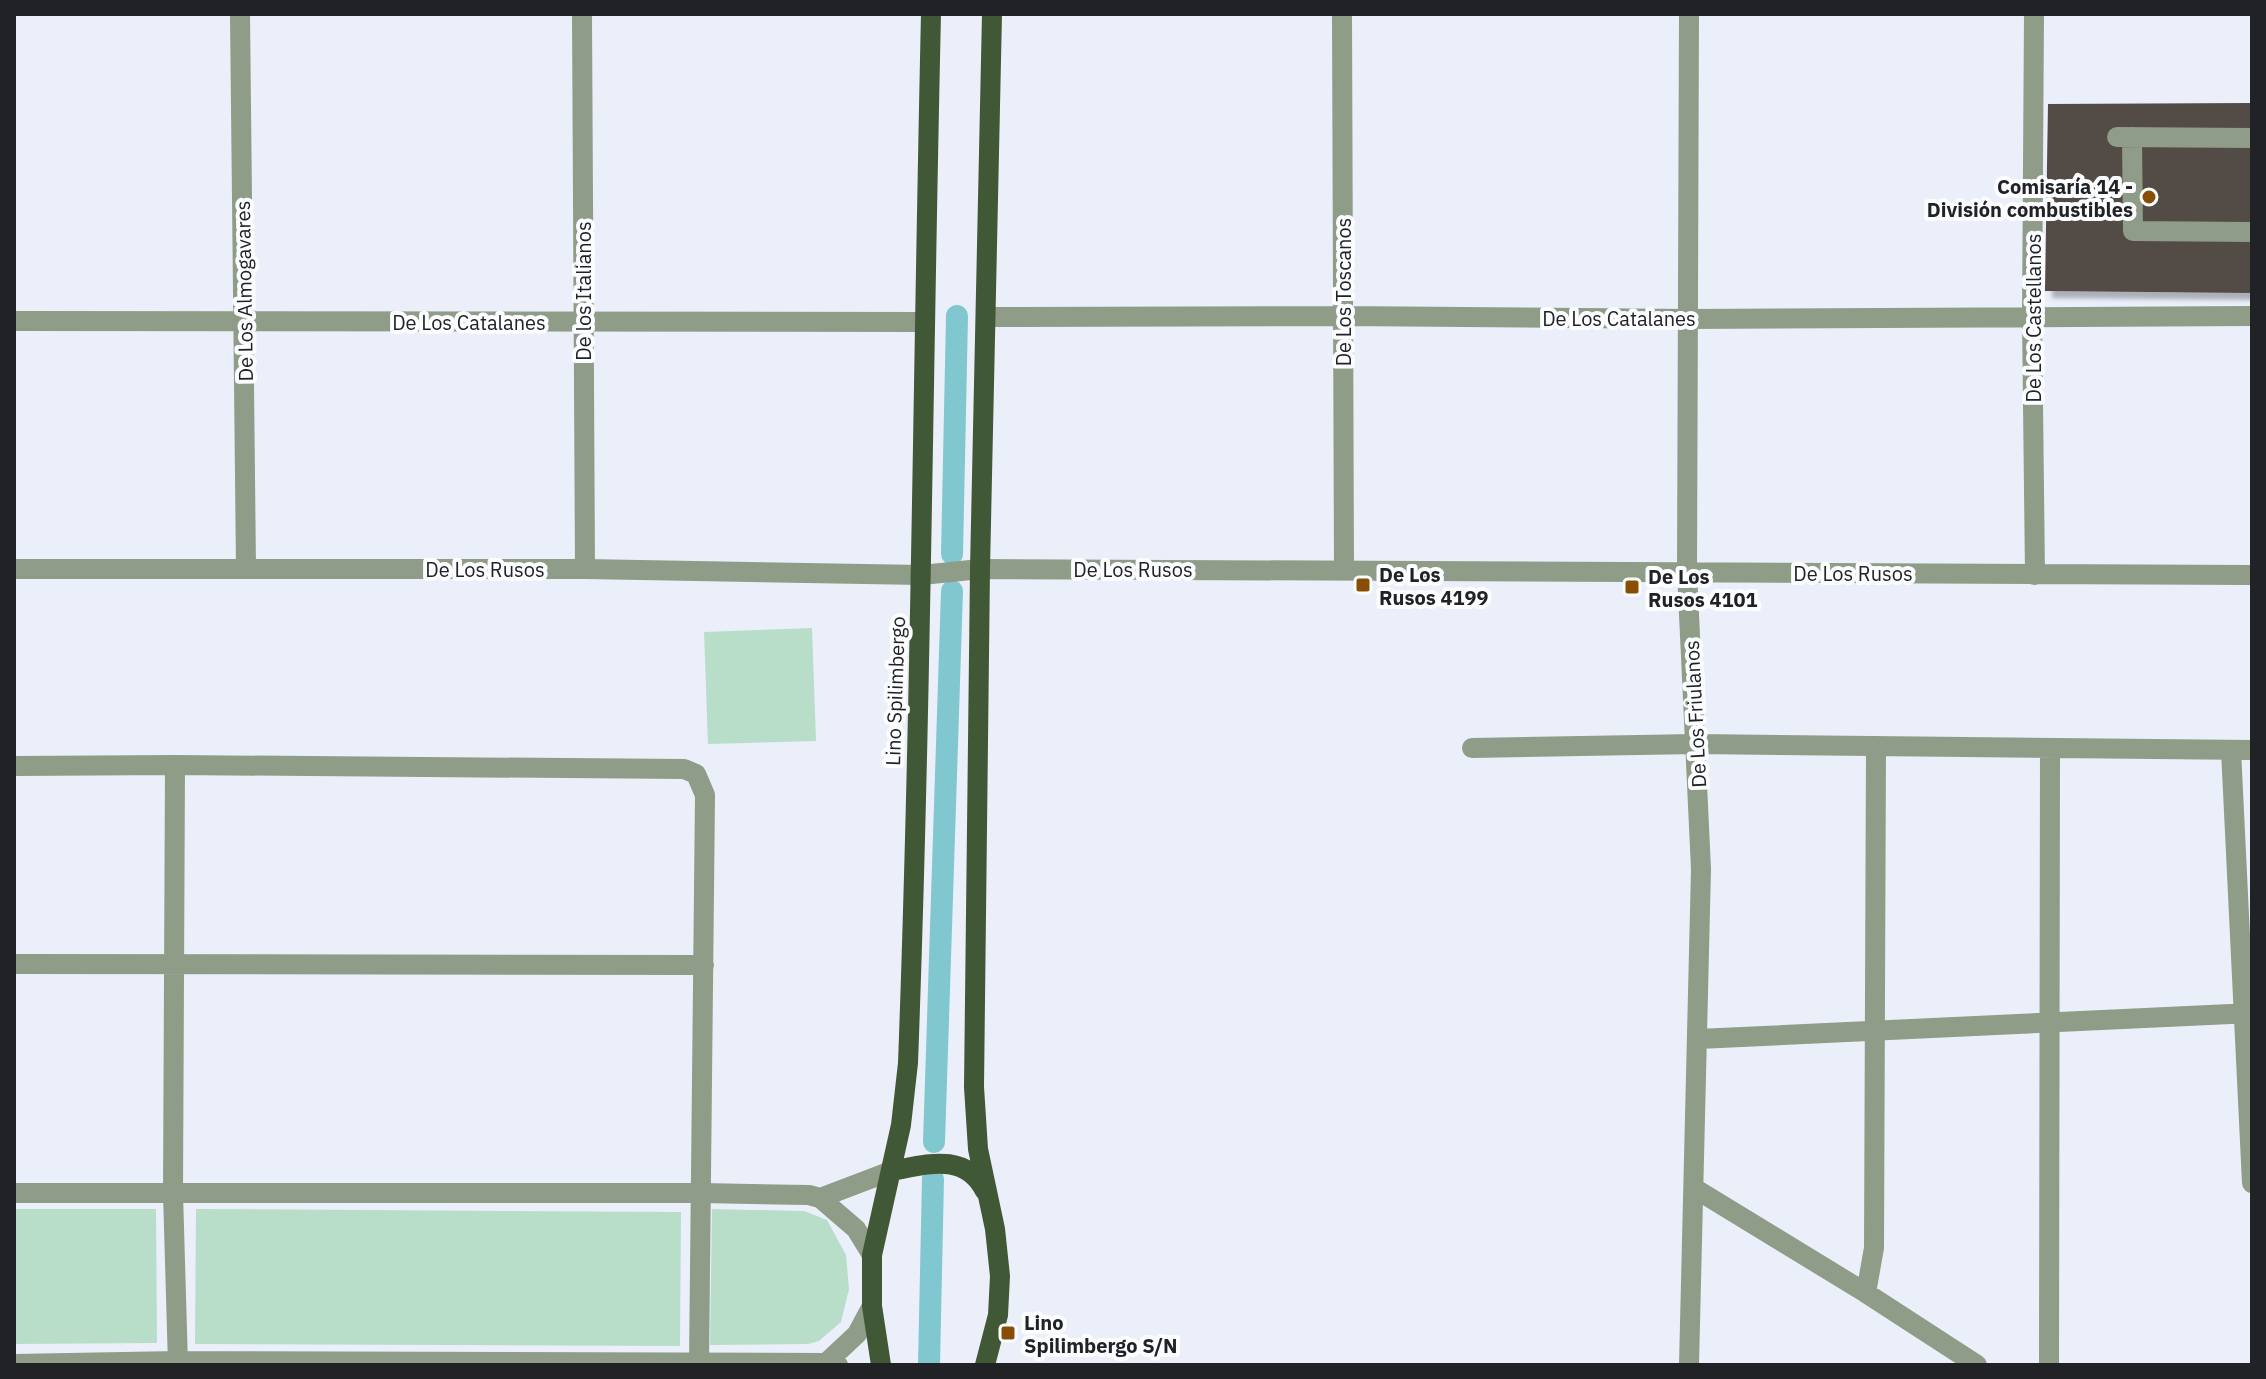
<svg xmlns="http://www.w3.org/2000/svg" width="2266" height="1379" font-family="'IBM Plex Sans',sans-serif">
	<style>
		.green { fill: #b8deca }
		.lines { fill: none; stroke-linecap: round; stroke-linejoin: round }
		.canal { stroke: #81c7cf; stroke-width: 22 }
		.building { fill: #524b44; filter: url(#shadow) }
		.minor { stroke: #8f9c88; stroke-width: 20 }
		.major { stroke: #415836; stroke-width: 20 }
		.poi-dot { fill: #884e05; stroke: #fcfdff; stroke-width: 3 }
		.labels { text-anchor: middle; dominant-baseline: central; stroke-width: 8; stroke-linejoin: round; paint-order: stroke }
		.poi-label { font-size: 20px; font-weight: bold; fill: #202226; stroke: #fcfdff; text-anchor: start }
		.street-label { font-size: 20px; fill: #202226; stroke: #fcfdff }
	</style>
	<defs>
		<filter id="shadow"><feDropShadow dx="7" dy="7" stdDeviation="2" flood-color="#0004"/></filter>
	</defs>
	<rect width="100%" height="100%" fill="#ebeffa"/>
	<path class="green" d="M812,628L816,741L708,744L704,632Z
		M14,1209H156L157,1343L14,1344Z
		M196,1209L681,1212L680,1346L195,1344Z
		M712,1209L804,1211L827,1220L846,1255L849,1289L841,1322L819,1341L808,1344L710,1345Z"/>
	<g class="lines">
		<path class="canal" d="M952,554L957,316
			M934,1142L952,591
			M929,1365L933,1179"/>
	</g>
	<path class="building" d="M2252,103V293L2045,291L2048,104Z"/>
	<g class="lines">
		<path class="minor" d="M240,14L246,569
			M582,14L585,569
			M1342,14L1344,570
			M2034,14L2032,318L2035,575
			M2117,137L2252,138
			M2132,137L2133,231L2252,232
			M986,317L1343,316L1687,319L2252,316
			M14,321L924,322
			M14,569H585L922,575L980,569L2252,575
			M1472,748L1696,744L2252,750
			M2231,750L2252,1183
			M175,765L173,1193L178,1365
			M14,766L175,765L684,769L696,774L705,795L699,1365
			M14,964L704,965
			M1698,1039L2252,1013
			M1694,1188L1866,1293L1977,1365
			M14,1193H701L809,1195L820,1198
			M872,1255L856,1229L820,1198L891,1171
			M1866,1293L1874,1248L1876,746
			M14,1364L178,1361L826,1363
			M838,1365L826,1363L857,1334L872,1306
			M1689,1365L1701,869L1687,572L1689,14
			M2049,1365L2050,750"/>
		<path class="major" d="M891,1171C925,1165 965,1151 985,1191
			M881,1365L872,1306V1255L901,1125L908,1063C921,714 923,364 931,14
			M985,1365L998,1315L1000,1276L995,1229L978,1149L974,1087L980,569L992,14"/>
	</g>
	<g class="poi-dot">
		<circle cx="2149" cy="197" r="8"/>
		<rect x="1355" y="577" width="16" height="16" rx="4"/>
		<rect x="1624" y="579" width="16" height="16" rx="4"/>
		<rect x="1000" y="1325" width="16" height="16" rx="4"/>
	</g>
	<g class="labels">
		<g class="poi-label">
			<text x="2133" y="186" text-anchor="end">Comisaría 14 -<tspan x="2133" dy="23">División combustibles</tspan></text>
			<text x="1379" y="574">De Los<tspan x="1379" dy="23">Rusos 4199</tspan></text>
			<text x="1648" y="576">De Los<tspan x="1648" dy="23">Rusos 4101</tspan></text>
			<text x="1024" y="1322">Lino<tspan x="1024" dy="23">Spilimbergo S/N</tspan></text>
		</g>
		<g class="street-label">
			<text transform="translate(244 291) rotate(-91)">De Los Almogavares</text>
			<text transform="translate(583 291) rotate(-90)">De los Italianos</text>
			<text transform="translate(1343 292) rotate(-90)">De Los Toscanos</text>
			<text x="1619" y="318">De Los Catalanes</text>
			<text transform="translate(2033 318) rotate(-90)">De Los Castellanos</text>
			<text x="469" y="322">De Los Catalanes</text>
			<text x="485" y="569">De Los Rusos</text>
			<text x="1133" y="569">De Los Rusos</text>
			<text x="1853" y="573">De Los Rusos</text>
			<text transform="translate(895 691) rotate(-88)">Lino Spilimbergo</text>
			<text transform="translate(1695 714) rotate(-93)">De Los Friulanos</text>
		</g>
	</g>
	<rect width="2266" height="1379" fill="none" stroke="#202226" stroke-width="32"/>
</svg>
